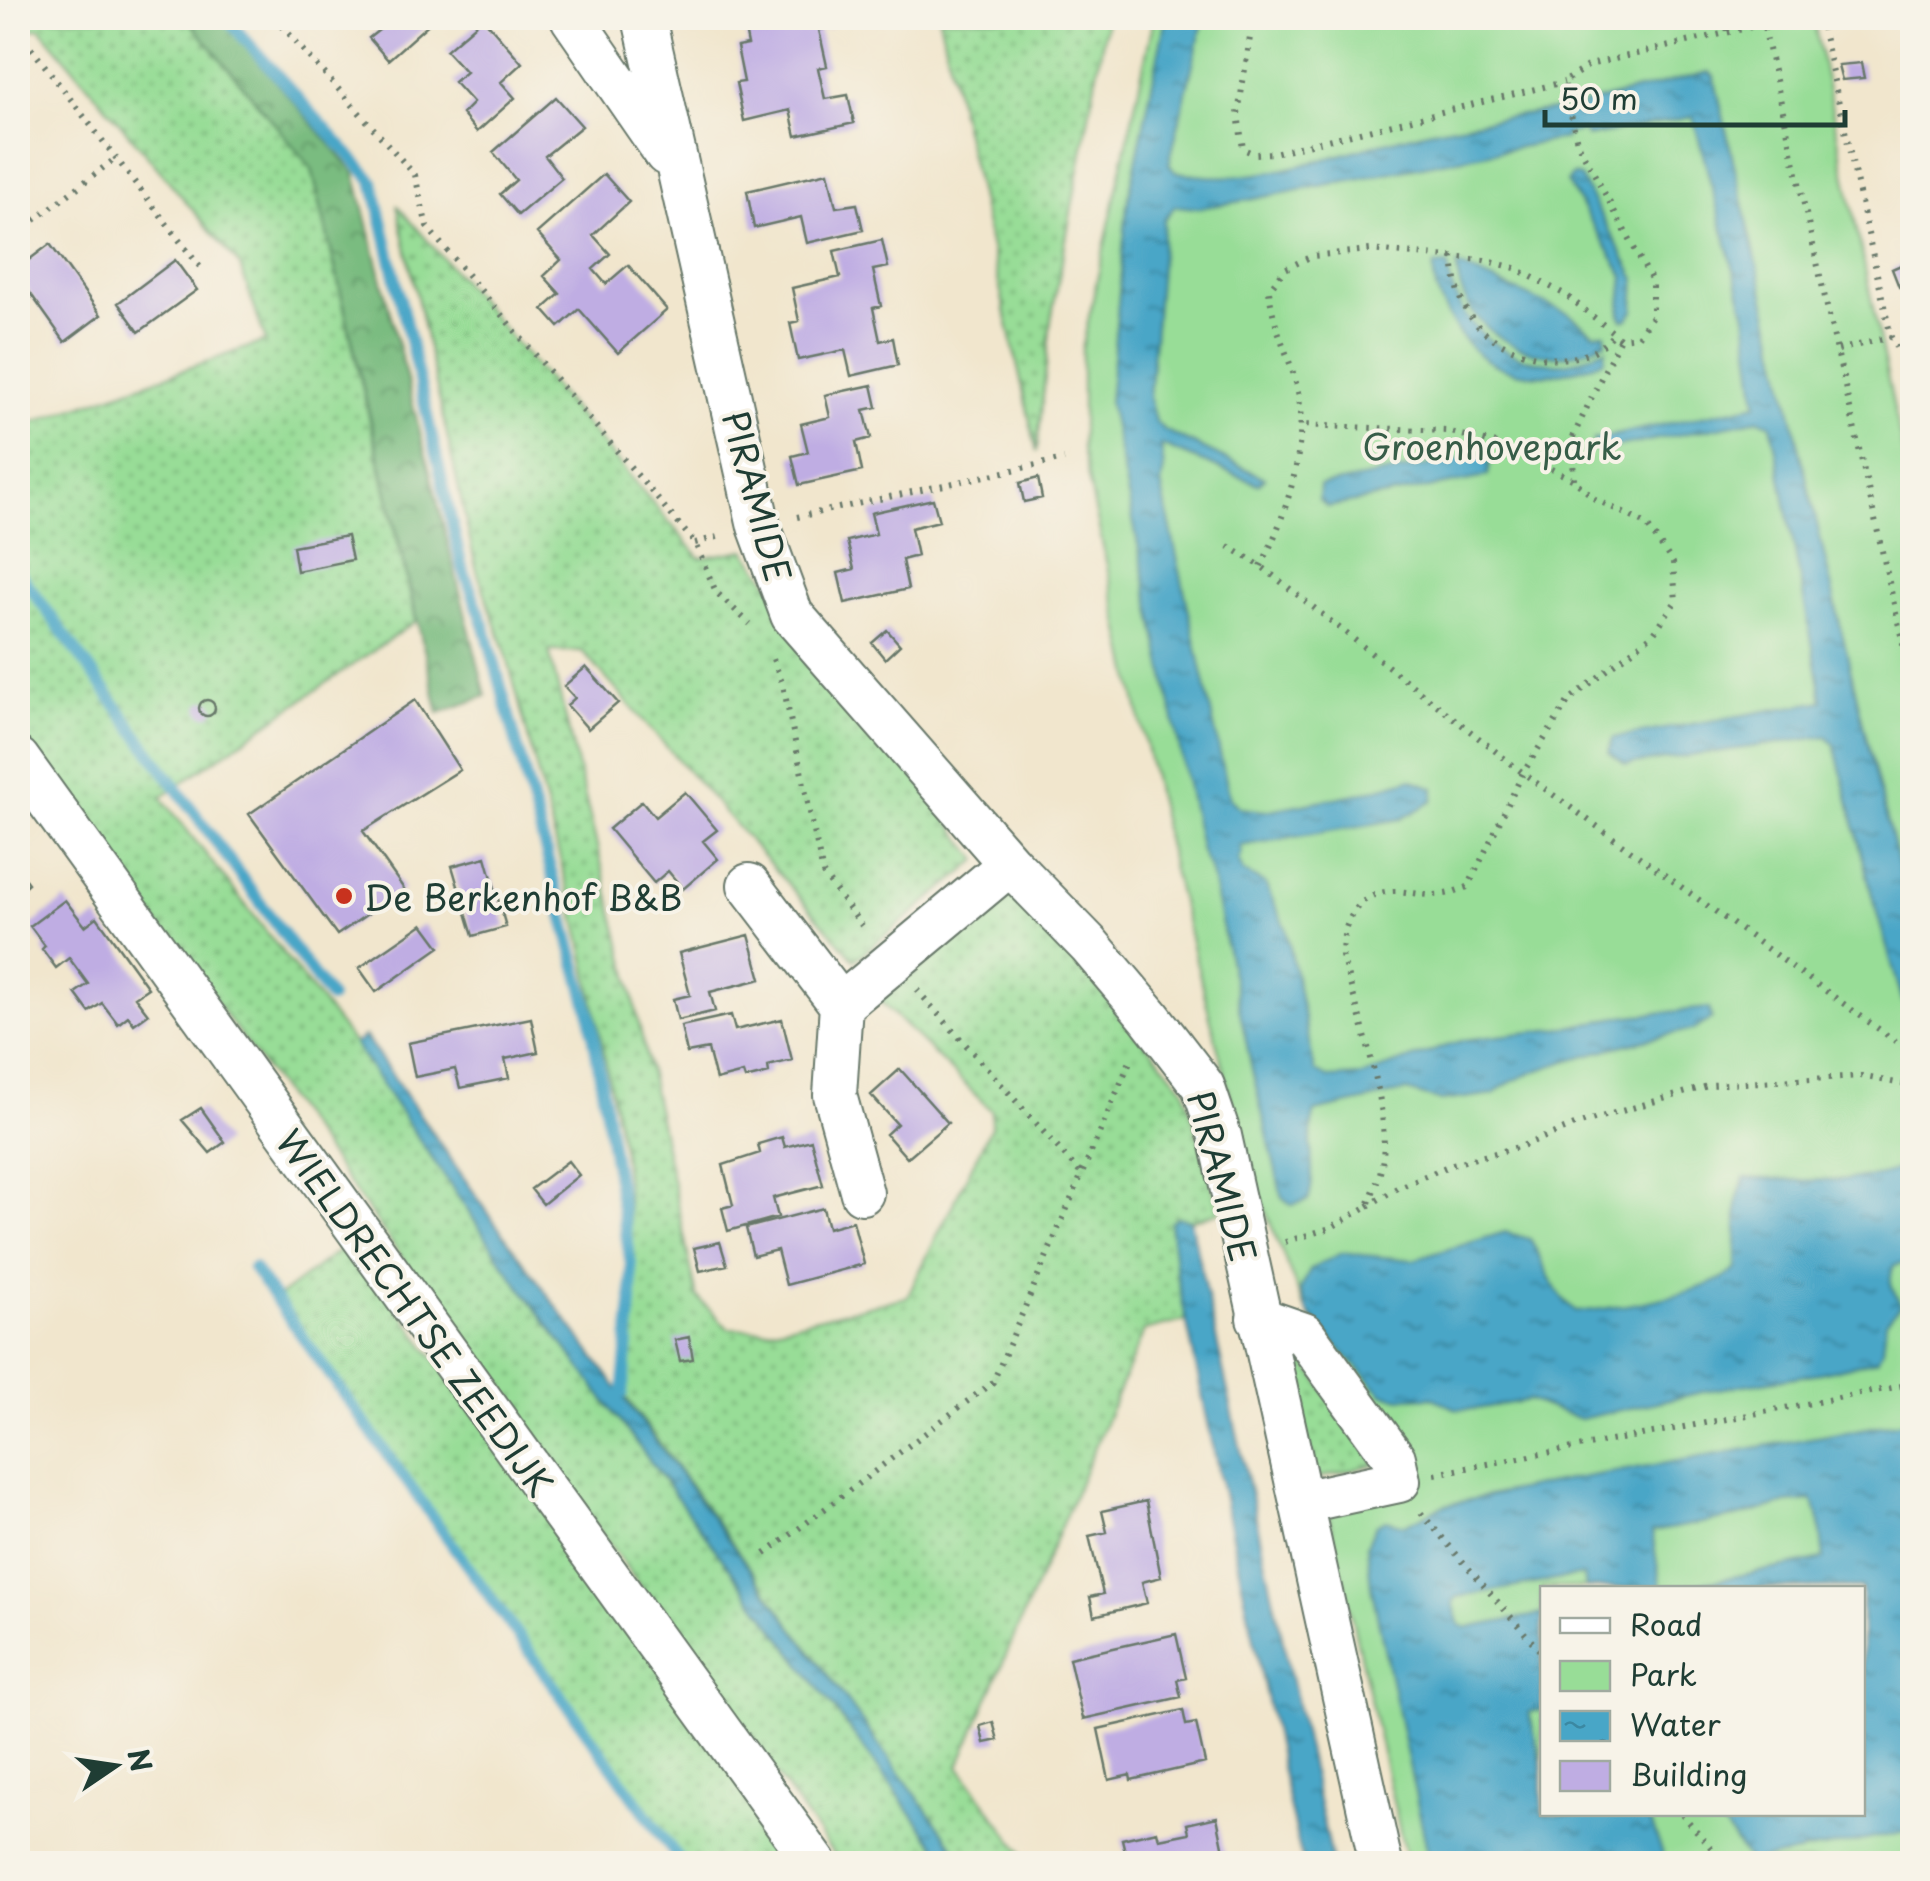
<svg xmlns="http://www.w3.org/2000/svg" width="1930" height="1881" font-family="'Playpen Sans',sans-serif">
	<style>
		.grass { fill: url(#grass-dots); stroke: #5c8d66; stroke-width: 2.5 }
		.forest { fill: url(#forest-crowns); stroke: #4c7c5a; stroke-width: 2.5 }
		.park { fill: #98dd97; stroke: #5c8d66; stroke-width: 2.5; fill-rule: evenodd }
		.water { fill: url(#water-ripples); stroke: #34727e; stroke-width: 2.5 }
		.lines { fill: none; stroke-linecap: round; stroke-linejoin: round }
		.stream { stroke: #48a6c7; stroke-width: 12 }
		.building { fill: #bfade3 }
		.street-casing { stroke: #68786a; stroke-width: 46 }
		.path { stroke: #68786a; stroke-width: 6; stroke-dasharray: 2.5 8; stroke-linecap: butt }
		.street { stroke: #fff; stroke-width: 42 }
		.poi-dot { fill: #c8321e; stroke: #f7f3e8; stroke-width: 4 }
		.labels { text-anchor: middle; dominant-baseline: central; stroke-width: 8; stroke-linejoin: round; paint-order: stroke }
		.park-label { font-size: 35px; fill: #375d48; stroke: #f7f3e8 }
		.street-label { font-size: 35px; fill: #1f3d34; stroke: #f7f3e8 }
		.poi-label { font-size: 35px; fill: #1f3d34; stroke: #f7f3e8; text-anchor: start }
	</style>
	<defs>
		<pattern id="grass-dots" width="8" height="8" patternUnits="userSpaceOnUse" patternTransform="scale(2.5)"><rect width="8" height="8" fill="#98dd97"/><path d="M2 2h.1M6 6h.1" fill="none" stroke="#7bb47c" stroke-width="1.8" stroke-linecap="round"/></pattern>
		<pattern id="forest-crowns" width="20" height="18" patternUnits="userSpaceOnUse" patternTransform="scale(2.5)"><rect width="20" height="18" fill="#7abc80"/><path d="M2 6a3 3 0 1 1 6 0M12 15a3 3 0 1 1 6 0" fill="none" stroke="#639a6a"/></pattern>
		<pattern id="water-ripples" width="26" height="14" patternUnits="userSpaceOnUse" patternTransform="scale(2.5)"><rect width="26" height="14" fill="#48a6c7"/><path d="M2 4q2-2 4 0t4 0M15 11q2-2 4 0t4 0" fill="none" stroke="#3b88a2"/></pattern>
	</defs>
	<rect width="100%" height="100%" fill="#f7f3e8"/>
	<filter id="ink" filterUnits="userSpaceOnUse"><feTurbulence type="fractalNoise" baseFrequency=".01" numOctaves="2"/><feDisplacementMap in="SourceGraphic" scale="20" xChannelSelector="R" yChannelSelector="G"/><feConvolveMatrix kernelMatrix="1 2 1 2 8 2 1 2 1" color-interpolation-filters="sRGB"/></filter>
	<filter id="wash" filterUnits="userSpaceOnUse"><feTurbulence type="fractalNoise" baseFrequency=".0048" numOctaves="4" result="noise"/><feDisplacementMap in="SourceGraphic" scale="40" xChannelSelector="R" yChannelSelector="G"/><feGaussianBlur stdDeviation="2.25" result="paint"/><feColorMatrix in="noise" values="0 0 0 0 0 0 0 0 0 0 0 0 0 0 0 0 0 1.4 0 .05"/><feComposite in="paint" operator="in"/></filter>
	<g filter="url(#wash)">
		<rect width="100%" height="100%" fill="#f1e6cd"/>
		<path class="grass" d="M18,18H187L312,169L416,621L161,797L354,1044L513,1277L949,1863H840L310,1130L18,733V428L266,341L240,266L40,28L18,32Z
			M939,18H1107L1051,320L1037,452Z
			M397,205L700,558L745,550L978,860L855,960L582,651H549L628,972L697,1297L728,1328L766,1330L907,1297L991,1127L992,1111L873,994L996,885L1028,905L1184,1088L1220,1212L1190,1220L1177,1217L1176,1272L1187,1320L1144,1331L959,1766L1029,1863H964L625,1396L636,1300L623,1152L582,943L506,653L476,568Z
			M350,1242L800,1863H682L278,1297Z
			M1300,1355L1376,1464L1316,1479L1291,1363Z"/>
		<path class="forest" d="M187,18H221L355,173L486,696L439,713L312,169Z"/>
		<path class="park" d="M1154,18H1813L1912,496V1863H1407L1326,1503L1408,1488L1382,1433L1303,1305L1248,1167L1173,870L1082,450V349ZM1542,1588H1862V1814H1542Z"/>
		<path class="water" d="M1166,18H1204L1169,164L1174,171C1258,193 1354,145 1438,129C1478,121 1519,116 1560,109L1562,113L1583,109L1584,104L1709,72L1714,77L1864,728L1908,904L1912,925V1010L1903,1002L1874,903L1835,745L1827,736L1626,765L1609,752L1613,738L1823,701L1771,424L1759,419L1596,451L1593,440L1757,404L1746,315L1693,117L1586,137L1584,131L1566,134V138L1243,201L1198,208L1175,206L1164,220L1149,398L1155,421L1164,430L1265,478L1258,484L1161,445L1164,469L1161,484L1230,799L1240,808L1265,811L1357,794L1411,779L1434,788L1433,801L1401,819L1240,846L1242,852L1238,860L1243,872L1265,884L1286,928L1315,1071L1329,1078L1362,1076L1464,1040L1565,1028L1618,1017L1709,1008L1712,1019L1693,1030C1655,1036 1515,1069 1494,1094L1442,1101L1407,1091L1315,1112C1305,1140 1318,1172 1308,1200L1292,1205L1282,1197L1253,1074L1211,873L1201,852L1109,403L1127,206Z
			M1573,175L1580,177L1636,279L1634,311L1628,319L1623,320L1620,314L1624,276L1567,182Z
			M1448,265C1452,322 1504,366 1562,363C1576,363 1593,353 1606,349L1604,360C1543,385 1483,382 1449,317C1440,299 1432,287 1434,266Z
			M1457,265L1569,314L1593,333H1605L1606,342C1595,346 1581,353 1568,355C1517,361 1457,320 1457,265Z
			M1480,455L1490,463L1488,475L1481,478L1328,507L1319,500L1320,486Z
			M365,1036L496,1224L966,1863H949L513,1277L354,1044Z
			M1912,1158V1261L1894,1265C1887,1281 1892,1290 1901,1304L1886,1322L1883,1349L1877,1360L1820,1373L1712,1390L1580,1419L1529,1400L1476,1409H1457L1431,1397L1401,1398L1383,1394L1325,1333L1307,1311L1300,1290L1311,1269L1342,1253L1413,1260L1505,1232L1530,1239C1549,1270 1548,1288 1577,1312C1621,1307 1703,1296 1737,1269V1201L1744,1178C1778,1179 1895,1189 1912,1158Z
			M1177,1217L1190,1220L1332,1863H1303L1291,1814L1176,1272L1170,1222Z
			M1903,1422L1912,1441V1831L1750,1862L1715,1814H1862V1588H1677L1824,1559L1819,1515L1812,1501L1787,1503L1740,1516L1652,1532L1661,1588H1586L1584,1576H1579L1457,1597L1453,1602L1460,1625L1467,1628L1542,1614V1709L1529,1712L1542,1765V1814H1654L1651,1823L1663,1854L1657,1864L1430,1863L1371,1586L1367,1545L1376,1525L1386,1520L1405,1525L1445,1505L1562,1481Z"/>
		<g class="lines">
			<path class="stream" d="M226,18L373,181L462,566L485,627L590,1015L631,1265L632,1302L623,1393
				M18,571L330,998
				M253,1268L682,1864"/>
		</g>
		<g id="blocks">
			<path class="building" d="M368,18H429L432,21L388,60L369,38L379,30Z
				M483,18L522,63L501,82L515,98L477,132L462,114L473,103L454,82L466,72L446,50Z
				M753,18H831L833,27L819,30L827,66L818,68L825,99L848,95L854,123L796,136L790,110L744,121L736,83L744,82L737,47L748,45L743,20Z
				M1861,63L1864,78L1842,80L1838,65Z
				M556,97L582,126L545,156L562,178L518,215L500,194L516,180L493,152Z
				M828,172L836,207L857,204L863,230L807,243L801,217L754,228L747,191Z
				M604,174L629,202L593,235L610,254L593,269L606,284L628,265L667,310L618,353L579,309L559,327L543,309L560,294L544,276L561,260L537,233Z
				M882,240L888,267L873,270L881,306L873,308L880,341L893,338L898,365L851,376L845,350L798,360L790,323L799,321L792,288L840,277L834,251Z
				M50,244L101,315L65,342L18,276V268Z
				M175,260L197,290L139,332L118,303Z
				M1912,260V282L1899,287L1892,269Z
				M872,385L877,407L864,410L871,438L856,442L862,471L799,485L792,456L808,452L801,424L830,417L825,395Z
				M1038,478L1042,498L1024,502L1020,483Z
				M933,499L939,521L911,528L917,556L902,560L908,589L845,603L838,573L854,569L847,541L876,534L871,513Z
				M347,536L352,560L297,571L293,546Z
				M887,630L900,645L885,659L872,643Z
				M586,667L618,703L588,729L567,705L575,698L564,686Z
				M199 708a8 8 0 1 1 16 0a8 8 0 1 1-16 0Z
				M415,700L460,770L363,831L404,889L337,935L249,814Z
				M685,792L717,830L703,841L718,859L683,889L668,871L654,883L609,829L642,801L655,817Z
				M486,857L506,927L473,936L452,866Z
				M18,870L28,883L18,892Z
				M65,900L85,926L97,917L148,988L135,997L148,1014L134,1024L128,1016L118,1024L102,1003L89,1012L75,993L88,984L69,958L56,968L42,949L45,946L30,926Z
				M423,924L440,947L376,992L359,968Z
				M749,935L761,979L710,992L715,1011L678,1020L673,999L690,995L679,953Z
				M731,1015L735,1030L782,1019L792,1060L768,1066L769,1073L745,1079L743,1073L716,1080L708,1049L687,1053L681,1026Z
				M531,1018L538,1052L505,1059L509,1078L460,1088L455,1069L415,1077L408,1043Z
				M900,1069L948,1123L907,1158L886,1134L897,1124L871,1095Z
				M201,1108L225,1142L210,1153L182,1120Z
				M782,1137L785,1147L811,1140L823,1185L773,1198L778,1217L728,1231L722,1208L733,1205L723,1165L760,1153L758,1144Z
				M568,1161L579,1175L543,1204L531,1189Z
				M823,1208L828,1228L853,1221L864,1264L786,1285L777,1250L753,1256L746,1228Z
				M720,1242L727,1265L700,1271L694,1248Z
				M689,1337L693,1359L680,1361L675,1340Z
				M1146,1501L1161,1577L1142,1582L1147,1603L1094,1616L1090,1597L1103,1594L1089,1536L1107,1532L1102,1511Z
				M1176,1634L1186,1678L1177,1680L1181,1697L1083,1719L1069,1658Z
				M1183,1710L1186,1725L1196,1723L1205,1763L1131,1780L1130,1775L1109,1780L1098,1729Z
				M993,1722L998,1740L984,1743L980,1726Z
				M1217,1817L1226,1861L1128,1864L1122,1839L1157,1831L1159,1839L1189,1833L1187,1824Z"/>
		</g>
	</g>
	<g filter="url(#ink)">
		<use href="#blocks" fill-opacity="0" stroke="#68786a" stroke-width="2.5"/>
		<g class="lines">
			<g class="street-casing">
				<path id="street" d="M572,18L666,154
					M644,18L759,526L792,615L1010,864L1089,945L1149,1016L1203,1086L1220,1136L1381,1864
					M18,759L816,1864
					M749,885L841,1005L835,1095L862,1193
					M841,1005L1010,864
					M1258,1318L1304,1334L1394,1458L1399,1481L1301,1502"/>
			</g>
			<path class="path" d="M275,18L415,175L427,227L695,543L716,592L750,624
				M1253,18L1238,114L1243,149L1255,154L1274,153L1564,82
				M1725,18L1728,32
				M1762,18L1912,684
				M1820,18L1891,337L1912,378
				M25,40L200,267
				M18,233L116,158
				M1453,257C1455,279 1458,297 1470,316C1496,356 1582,379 1613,334
				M1838,350L1891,337
				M1574,479L1572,439L1620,338
				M797,517L1064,459
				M695,543L721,536
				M1228,546L1261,566L1523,773L1912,1053
				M1261,566C1287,515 1312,437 1295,379C1285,346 1273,326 1269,290L1285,269L1312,256L1370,250L1484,260L1515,268L1566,295L1620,338L1638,336L1652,316V281L1577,142L1564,82L1589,65L1764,24
				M773,659L783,685L823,874L866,931
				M917,990L1082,1175
				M1368,1206L1397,1188L1453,1164L1522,1146L1577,1124L1711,1085L1861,1076L1912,1086
				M1285,1242L1330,1228L1368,1206C1372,1194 1378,1181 1381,1169C1394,1113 1357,1012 1342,956C1342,921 1358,891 1396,891C1413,892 1428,897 1445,894C1452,893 1460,889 1468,887L1523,773L1569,700L1653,634L1676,601L1673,563L1646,524L1595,499L1574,480L1504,446L1447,431L1300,425
				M1909,1309H1912
				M1435,1474L1912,1384
				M1421,1513L1542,1653
				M765,1554L993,1382L1131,1059
				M1682,1814L1725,1864"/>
			<use href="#street" class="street"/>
		</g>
	</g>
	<circle class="poi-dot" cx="344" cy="896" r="10"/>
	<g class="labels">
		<g class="park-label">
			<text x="1492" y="445">Groenhovepark</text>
		</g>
		<g class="street-label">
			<text transform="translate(758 496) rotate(75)">PIRAMIDE</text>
			<text transform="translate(1223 1176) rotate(75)">PIRAMIDE</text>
			<text transform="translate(416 1312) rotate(54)">WIELDRECHTSE ZEEDIJK</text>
		</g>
		<g class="poi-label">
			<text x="364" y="896">De Berkenhof B&amp;B</text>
		</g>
	</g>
	<rect width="1930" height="1881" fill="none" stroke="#f7f3e8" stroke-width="60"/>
	<rect x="1540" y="1586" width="325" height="230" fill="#f7f3e8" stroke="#a1aaa0" stroke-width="2.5"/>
	<rect x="1560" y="1618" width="50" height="15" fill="#ffffff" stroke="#a1aaa0" stroke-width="2.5"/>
	<text x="1630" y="1636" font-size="30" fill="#1f3d34">Road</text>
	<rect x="1560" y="1661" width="50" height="30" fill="#98dd97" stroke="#a1aaa0" stroke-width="2.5"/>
	<text x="1630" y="1686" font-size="30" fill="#1f3d34">Park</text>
	<rect x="1560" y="1711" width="50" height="30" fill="url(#water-ripples)" stroke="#a1aaa0" stroke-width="2.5"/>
	<text x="1630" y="1736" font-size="30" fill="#1f3d34">Water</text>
	<rect x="1560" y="1761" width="50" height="30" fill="#bfade3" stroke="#a1aaa0" stroke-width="2.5"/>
	<text x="1630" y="1786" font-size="30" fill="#1f3d34">Building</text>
	<g transform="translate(115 1766) rotate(77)" stroke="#f7f3e8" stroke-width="8" paint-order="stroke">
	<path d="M0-8L18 38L0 25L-18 38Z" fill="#1f3d34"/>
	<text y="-15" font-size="28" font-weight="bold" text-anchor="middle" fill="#1f3d34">N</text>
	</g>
	<path d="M1545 110v15h300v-15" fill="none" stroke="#1f3d34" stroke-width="5"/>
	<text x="1560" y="110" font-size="30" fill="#1f3d34" stroke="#f7f3e8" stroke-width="8" paint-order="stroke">50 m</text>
</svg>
